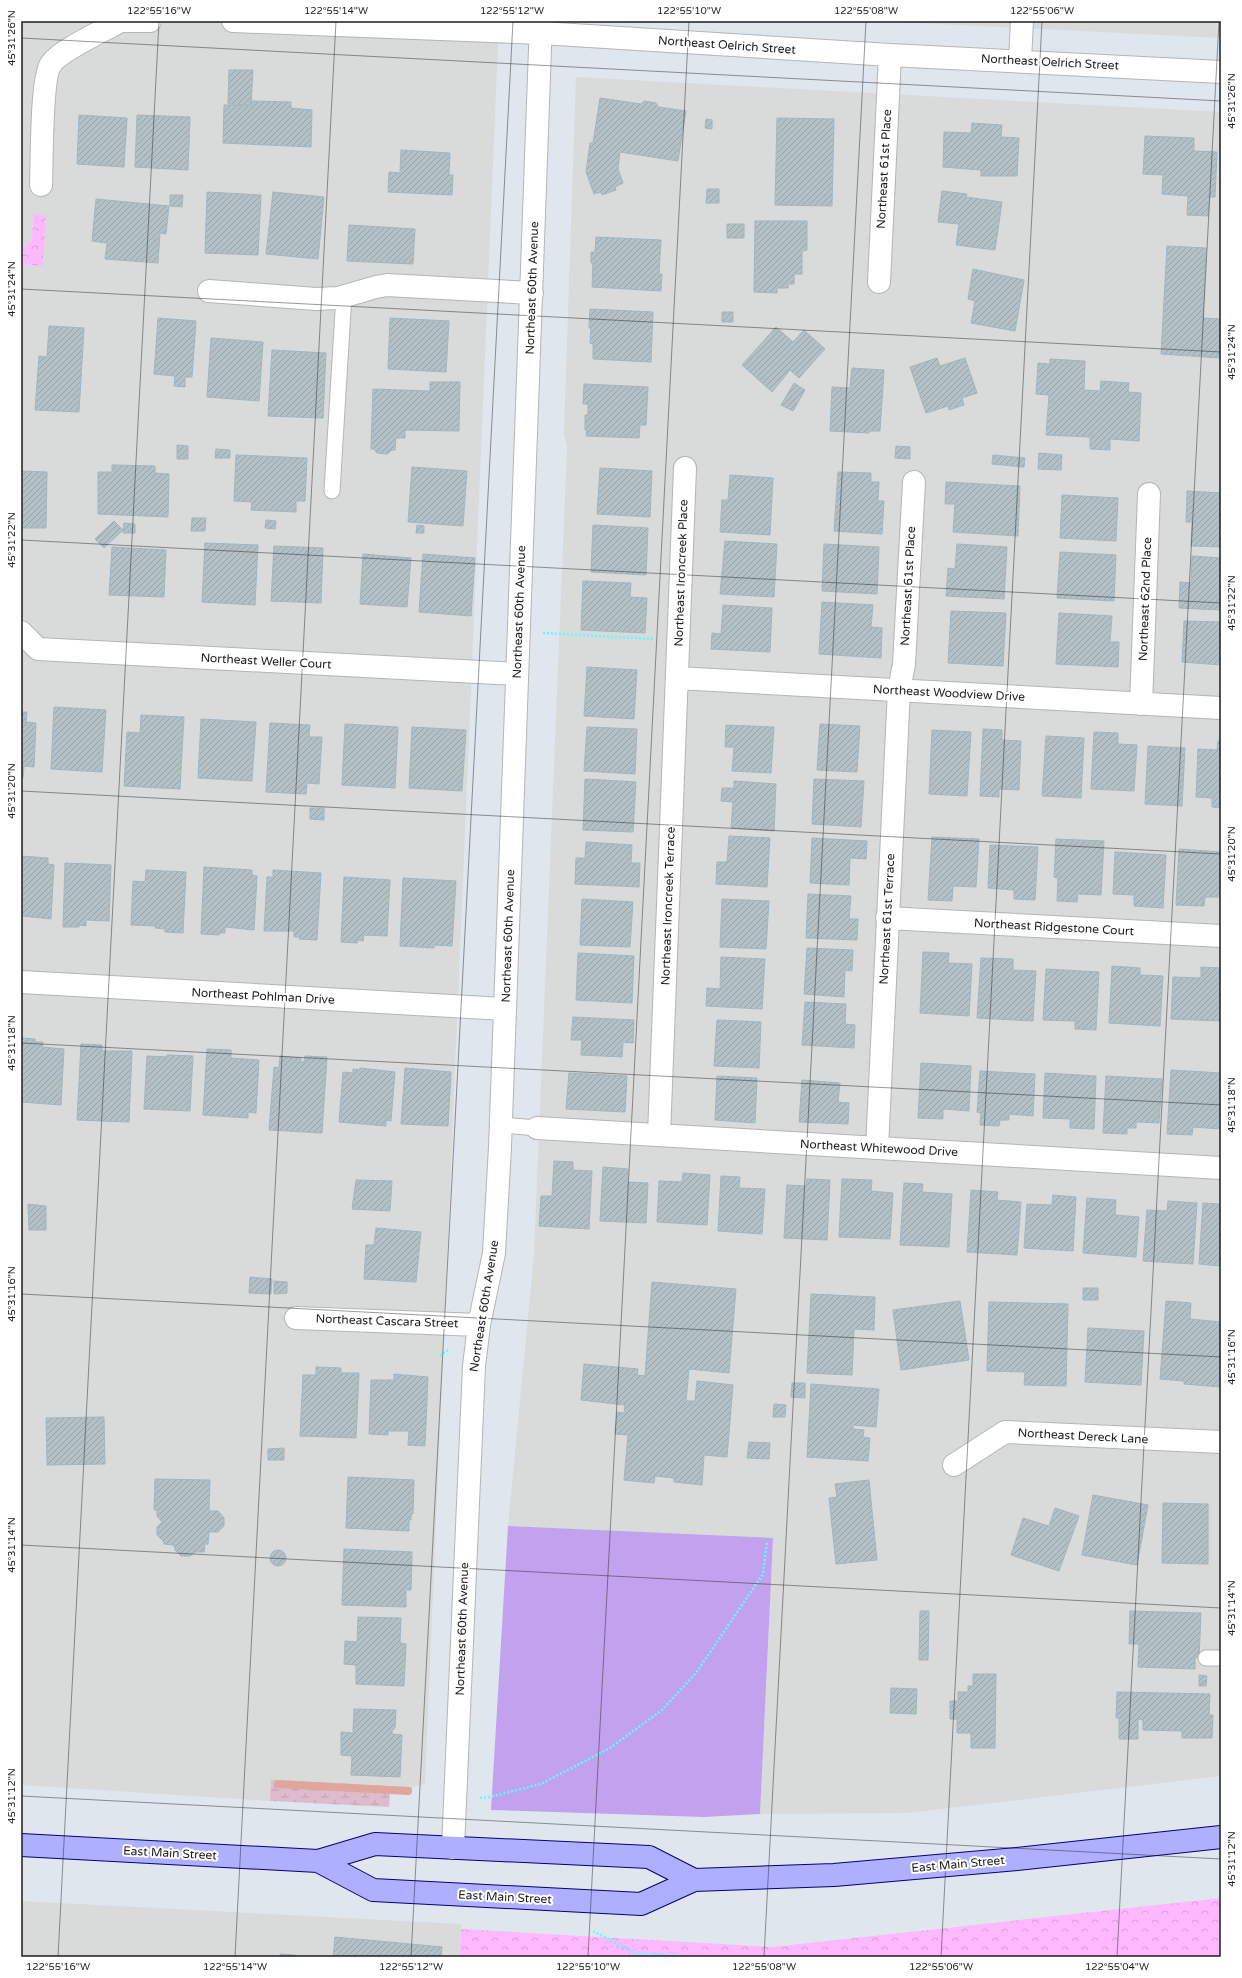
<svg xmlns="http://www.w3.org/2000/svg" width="1242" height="1978" font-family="'Varela Round',sans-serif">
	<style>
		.residential { fill: #d9dada }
		.grass { fill: #c2a1ee }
		.wetland { fill: url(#wetland-marsh) }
		.park { fill: url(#park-crowns) }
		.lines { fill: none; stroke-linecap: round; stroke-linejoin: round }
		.stream { stroke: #e0a69c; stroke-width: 8 }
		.building { fill: url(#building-hatch); stroke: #a1b6c1 }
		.service-casing { stroke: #b5b5b5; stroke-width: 17 }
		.minor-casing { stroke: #b5b5b5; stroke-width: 24 }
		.secondary-casing { stroke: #040075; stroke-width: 24 }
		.path { stroke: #60fbff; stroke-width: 2.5; stroke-dasharray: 2 2; stroke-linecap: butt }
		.service { stroke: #fff; stroke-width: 15 }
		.minor { stroke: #fff; stroke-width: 22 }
		.secondary { stroke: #aeb0ff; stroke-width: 22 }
		.ticks { fill: none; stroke: #1c1c1c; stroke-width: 1; stroke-opacity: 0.45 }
		.labels { text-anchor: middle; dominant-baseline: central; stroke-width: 4; stroke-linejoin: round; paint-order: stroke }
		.street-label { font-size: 12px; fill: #1c1c1c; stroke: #fff }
		.neatline { fill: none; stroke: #1c1c1c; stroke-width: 1.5 }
		.ticks-label { font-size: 10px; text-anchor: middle; fill: #1c1c1c }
	</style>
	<defs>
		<pattern id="wetland-marsh" width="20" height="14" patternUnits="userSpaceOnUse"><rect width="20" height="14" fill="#debcce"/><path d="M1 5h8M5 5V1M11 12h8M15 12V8" fill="none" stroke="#bea1b0"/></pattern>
		<pattern id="park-crowns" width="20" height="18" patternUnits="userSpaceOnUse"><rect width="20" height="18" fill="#feb8fe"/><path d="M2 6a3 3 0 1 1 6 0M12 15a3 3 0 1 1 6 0" fill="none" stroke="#d99ed9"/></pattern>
		<pattern id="building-hatch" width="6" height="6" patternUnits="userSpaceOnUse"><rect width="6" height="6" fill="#b3c0c6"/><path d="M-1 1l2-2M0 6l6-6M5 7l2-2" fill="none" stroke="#99a4aa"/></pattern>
	</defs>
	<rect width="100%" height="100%" fill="#e0e6ee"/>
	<path class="residential" d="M21,21H499L425,1784L412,1787L271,1780L270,1801L21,1785V264L43,265L46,215L33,214L32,240L21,250Z
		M880,21H1221V38Z
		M576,77L1221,112V1776L907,1813L760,1814L773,1539L508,1526L534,1255L567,448L564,432Z
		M21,1901L461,1924L459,1957H21Z"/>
	<path class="grass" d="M508,1526L773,1538L760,1814L704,1817L491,1810Z"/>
	<path class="wetland" d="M271,1780L412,1787L411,1794L390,1793L389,1807L270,1801Z"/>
	<path class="park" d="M33,214L46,215L43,266L21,264V250L32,240Z
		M1221,1898V1957H459L461,1929L772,1947Z"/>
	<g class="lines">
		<path class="stream" d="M278,1784L408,1791"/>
	</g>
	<path class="building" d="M229,70H253L251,105L228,104Z
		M600,98L641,104L644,101L656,103L658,107L686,111L678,161L620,152L618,169L623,183L615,187L616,190L602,195L601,192L594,194L586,172L590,143H593Z
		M252,101L291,102V108L312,110L311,147L223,143L224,105L252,106Z
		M79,115L127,118L124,167L77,164Z
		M137,115L190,117L188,170L135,167Z
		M777,118L834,119L832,206L775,205Z
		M706,119L712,120V129L705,128Z
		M972,123L1002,125L1001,137L1019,138L1017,176H981V170L943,167L944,132L971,133Z
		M1145,136L1194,138V151L1217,152L1215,197H1209L1208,216L1187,215L1188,196L1162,194L1163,175L1143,174Z
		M401,150L450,153L449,175H453L452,195L388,192L389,172L400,173Z
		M707,189H719V203H706Z
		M942,191L967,194L966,197L1002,202L995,250L956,245L959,224L938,222Z
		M207,192L261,195L258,255L205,253Z
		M273,192L324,197L318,259L266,254Z
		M170,195H183L182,207L170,206Z
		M96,199L169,206L166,234L160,233L158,263L105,259L107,243L92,241Z
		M755,221H807V250L802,251V274H794V284H788V288H777V293L754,292Z
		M727,224H744V238H727Z
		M349,225L415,229L413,264L347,261Z
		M596,237L661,240L659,274H662L661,291L592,287L593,263H591V252H595Z
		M1167,246L1206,248L1203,318L1221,319V358L1161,354Z
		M973,269L1024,280L1015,331L971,323L975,301L968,299Z
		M590,309L653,312L651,362L593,359V344L590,343L591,328H589Z
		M722,312H733V322H722Z
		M158,318L196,321L192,377H185V387L174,386L175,376L154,374Z
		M390,318L449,321L446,372L388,369Z
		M49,326L84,328L79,412L35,410L39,356L47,357Z
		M776,327L793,342L804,330L825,349L799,378L790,370L772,392L742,365Z
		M211,338L263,342L259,401L207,397Z
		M272,350L326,353L323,418L268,416Z
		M937,358L940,366L965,358L977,393L962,398L964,405L949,410L948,406L926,413L910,367Z
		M1050,359L1085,361L1084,390L1100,391L1101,381L1129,383L1128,392L1141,393L1139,441L1110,439V450L1090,449V437L1046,435L1049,395L1036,394L1038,363L1050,364Z
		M852,368L884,370L880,431H869V433L830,431L832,387L850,388Z
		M430,382H460L459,431L405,430V438H396L395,450H392L387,454L377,453L374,449H371L373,389L430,391Z
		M794,383L805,390L793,411L781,405Z
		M584,384L648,387L646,425H640L639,438L586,436L587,430H585V415H588V404H583Z
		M177,445L188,446V459H177Z
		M896,446L910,447V459L895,458Z
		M216,449L230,450V458H215Z
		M1039,453L1062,455L1061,470L1038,469Z
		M236,455L307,458L305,501H296V512L251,510L252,502L234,501Z
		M993,455L1025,458L1024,467L992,464Z
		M112,465L155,466V473L169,474L168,517L98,514V472H112Z
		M412,467L467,471L463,526L408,522Z
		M600,468L652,471L650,517L597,514Z
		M21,471L47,472L46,528H21Z
		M838,472L871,473V482H879L878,501H884L882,534L834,531Z
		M730,475L773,478L770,535L720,532L722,500H728Z
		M946,482L1020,486L1018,536L953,532L955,504H945Z
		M1187,491L1221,493V547L1191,546L1192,522H1186Z
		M1062,495L1118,498L1116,541L1060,538Z
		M192,518H206L205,531H191Z
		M266,520L276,521L275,529L265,528Z
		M114,521L123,530L104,548L95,539Z
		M124,523L135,524V533H123Z
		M417,525L424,526V533H416Z
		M593,525L648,528L646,575L591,572Z
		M725,541L777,544L774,597L720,594Z
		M205,543L258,545L255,605L202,602Z
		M824,544L879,547L877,594L822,591Z
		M957,544L1007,547L1004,599L946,596L948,568L955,569Z
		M274,546L323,548L321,603L271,601Z
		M112,547L166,550L164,597L109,595Z
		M1060,552L1116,555L1114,601L1057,598Z
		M363,554L411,558L407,607L360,604Z
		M423,554L475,558L471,616L419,612Z
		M1192,556L1221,558V610L1179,608L1180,582L1191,583Z
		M583,581L631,583L630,597L647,598L645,633L581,630Z
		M822,602L873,605L871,627L882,628L881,658L819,654Z
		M723,605L772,608L770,652L711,649L712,633L721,634Z
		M951,611L1006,613L1003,666L948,663Z
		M1059,613L1112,616L1110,642H1119L1118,667L1056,664Z
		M1184,621L1221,622V665L1182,662Z
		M587,667L637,670L634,719L584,716Z
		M54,707L106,710L102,772L51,769Z
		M21,712H27L26,722L36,723L34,767L24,766L23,778H21Z
		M141,715L184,717L180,789L124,786L127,732L140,733Z
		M201,719L256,722L252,781L198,778Z
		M270,723L310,725L309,737H322L319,784L307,783L306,794L266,792Z
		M345,724L398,727L395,788L342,785Z
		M820,724L860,726L857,772L817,770Z
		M726,725L774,727L771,773L732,771L734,747H725Z
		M412,727L466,730L462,791L409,788Z
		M587,727L637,729L635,774L584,771Z
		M983,729L1002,730V740L1021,741L1019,790L999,789V797L980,796Z
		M932,730L971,732L967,796L929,794Z
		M1094,732L1118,733V744L1137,745L1134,791L1091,789Z
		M1046,736L1084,738L1081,798L1042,796Z
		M1218,741H1221V808L1212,807V798L1196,797L1198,749L1217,750Z
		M1148,746L1185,748L1182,806L1145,804Z
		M585,779L636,782L633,832L583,830Z
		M814,779L864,781L861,827L812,824Z
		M734,781L776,784L774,831L731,828L733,802L721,801L722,788H734Z
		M310,808H324V820L310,819Z
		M729,836L770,838L767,887L716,884L717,862H727Z
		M932,837L979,839L976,887L953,886L952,901L928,900Z
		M812,838L867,841L866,859L850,858L849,885L810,883Z
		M1056,839L1104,841L1101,895L1078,894L1077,902L1057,901L1058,878L1054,877Z
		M586,842L632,845L631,863H640L639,887L575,884L576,858H585Z
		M990,845L1038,847L1035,900L1014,899V890L988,888Z
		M1179,849L1221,852V897H1205L1204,906L1176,905Z
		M1115,852L1166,855L1163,908L1134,906V895L1113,894Z
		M21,856L48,858V864L54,865L51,919L22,916L21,921Z
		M65,863L111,865L109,921L86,920V926L79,925V927H63Z
		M204,867L252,870V875L257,876L254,930L225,927V933H219V935L201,934Z
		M146,870L186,872L183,933L165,932V929L155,928L156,926L131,925L133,881L145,882Z
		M273,870L321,873L317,940L299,939L300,937H294V931H264L267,877H273Z
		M344,877L390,880L387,936L364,935L363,941L358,940L357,943L341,942Z
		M403,878L456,881L452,946L434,945V948L400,946Z
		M808,894L851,896L849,919H858L857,940L806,938Z
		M582,899L633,902L630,947L580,945Z
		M722,899L769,901L766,949L720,947Z
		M807,948L853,950L852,971L845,970L844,997L804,994Z
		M923,952L949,953L948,963L972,964L969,1016L920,1013Z
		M578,953L634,956L632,1003L576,1000Z
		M721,957L765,959L762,1009L706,1006L707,988L720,989Z
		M981,958L1013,959V970L1036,971L1033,1021L977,1018Z
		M1112,966L1140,968V975L1163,976L1160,1026L1109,1023Z
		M1201,967L1221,968V1021L1171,1019L1173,977L1201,978Z
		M1046,969L1099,972L1096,1030L1075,1029V1021L1043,1020Z
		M805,1002L846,1004L845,1024L855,1025L854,1048L802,1045Z
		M573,1017L634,1020L633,1043L623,1042L622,1057L581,1055L582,1040H571Z
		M717,1020L761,1022L759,1068L714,1066Z
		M21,1038L35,1039V1042H43L42,1047L64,1049L61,1105L21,1102Z
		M81,1044L102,1045V1051H132L129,1122L77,1120Z
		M207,1049L231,1050V1058L259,1060L256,1113L248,1112V1118L203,1115Z
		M167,1055L193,1056L190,1111L144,1109L147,1056L167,1057Z
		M280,1056L301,1058V1062H304L305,1056L327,1057L322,1133L269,1130L274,1067L279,1068Z
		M921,1063L971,1066L969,1111L943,1109V1119L918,1118Z
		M360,1068L395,1072L391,1121L386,1120V1126L339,1122L343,1072L353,1073V1069L360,1070Z
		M405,1068L451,1072L448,1126L401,1124Z
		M1171,1070L1221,1073V1129L1193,1127L1192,1135L1167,1134Z
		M980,1071L1035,1074L1033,1116L1009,1114V1120H1000L999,1126L980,1125L981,1113L977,1112Z
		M569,1073L627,1076L625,1112L566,1109Z
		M1045,1073L1096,1076L1094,1129L1070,1128V1119L1043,1118Z
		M717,1076L757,1078L755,1123L715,1120Z
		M1106,1076L1162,1079L1159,1123L1136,1122V1128H1127V1134L1103,1133Z
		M802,1080L840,1083L838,1102L849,1103L848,1124L799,1122Z
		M554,1161L573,1162V1170L592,1171L589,1229L539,1226L541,1196H552Z
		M603,1167L628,1169L627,1182L648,1183L646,1223L600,1221Z
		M683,1173L710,1175L707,1225L657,1222L659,1181L682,1182Z
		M721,1176L740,1177L739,1188L765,1189L762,1234L718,1231Z
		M807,1179L830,1180L827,1240L784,1238L787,1185L806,1186Z
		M842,1179L872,1180L871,1191L893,1193L890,1239L839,1237Z
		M356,1180L392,1181L390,1211L352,1209Z
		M904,1183L923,1184L922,1192L952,1194L949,1247L900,1245Z
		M971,1190L998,1192L997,1200L1021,1202L1017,1255L967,1252Z
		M1053,1195L1076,1197L1073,1251L1024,1248L1027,1204L1052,1205Z
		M1087,1198L1116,1200L1115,1215L1139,1217L1136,1257L1083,1253Z
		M1168,1201L1197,1203L1193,1264L1143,1261L1147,1210L1167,1211Z
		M1203,1203L1221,1204V1266L1199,1264Z
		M28,1204L46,1206V1230H29Z
		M376,1228L421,1232L416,1282L364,1279L366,1245H374Z
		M250,1277L272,1279L271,1294L249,1293Z
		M274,1281L287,1282V1293L274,1294Z
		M652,1282L736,1289L729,1373L689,1369L686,1401H695L697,1381L733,1385L727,1457L704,1455L702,1485L674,1482V1478L655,1476L654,1483L624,1480L628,1435L615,1434L617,1412L624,1413L625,1405L581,1400L584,1364L638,1369L637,1375L645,1376Z
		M1083,1288H1098V1300H1083Z
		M811,1294L875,1297L874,1330L854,1329L852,1375L807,1373Z
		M960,1301L969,1360L901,1370L893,1310Z
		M1166,1301L1191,1303L1190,1319L1221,1322V1387L1184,1384V1381L1160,1379Z
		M989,1302L1068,1304L1066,1386L1024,1385L1025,1372L987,1371Z
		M1088,1328L1144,1331L1141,1385L1085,1382Z
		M316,1367L341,1368V1373H359L356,1438L300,1436L303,1375H316Z
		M394,1374L428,1377L425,1446L408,1445L409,1431H388V1435L369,1434L371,1380H394Z
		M792,1383H805V1398L791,1397Z
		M811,1384L879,1389L876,1427L853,1425V1429L864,1430L863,1437L870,1438L868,1461L807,1457Z
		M774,1404L786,1405L785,1417H773Z
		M104,1417L105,1464L47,1465L46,1418Z
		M749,1442L770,1443L769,1459L747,1458Z
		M284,1448V1460H268V1449Z
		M348,1477L414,1480L413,1514H411V1520H409V1531L346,1528Z
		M155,1479L210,1480L209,1511H218L224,1518V1526L218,1532H209L208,1544H205L204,1552H195L190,1556H181L175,1550L174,1545L164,1544L163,1541L157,1535V1527L162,1522L157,1516V1510H154Z
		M869,1480L877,1560L836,1564L829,1498L837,1497L835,1484Z
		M1093,1495L1148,1505L1137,1565L1082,1555Z
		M1163,1503L1208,1504V1564L1162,1563Z
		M1055,1508L1079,1516L1059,1571L1011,1555L1023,1518L1049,1526Z
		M344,1549L412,1552L411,1590H406V1607L342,1605Z
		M270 1558a8 8 0 1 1 16 0a8 8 0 1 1-16 0Z
		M920,1611H929L928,1660H919Z
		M1130,1611L1201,1613L1199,1658L1195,1657V1669L1138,1667L1139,1644H1129Z
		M358,1617L401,1618L400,1643L406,1644L404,1686L356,1684V1665L344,1664L345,1641L357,1642Z
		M973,1674H996L995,1748H971V1733H957V1719H950V1701H958V1692H968V1686H973Z
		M1199,1675L1207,1676L1206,1686H1199Z
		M891,1688L917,1689L916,1714L890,1713Z
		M1117,1692L1210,1694L1209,1715H1213L1212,1738H1182V1731L1143,1730V1720L1138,1719V1739H1119V1718H1116Z
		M354,1709L396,1710L395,1728L392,1731V1734L402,1735L400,1777L351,1775L352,1756L341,1755V1732L353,1733Z
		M335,1937L442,1947L441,1957H333Z
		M280,1954L295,1955V1957H280Z"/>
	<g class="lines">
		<g class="service-casing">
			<path id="service" d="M332,491L344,295
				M501,1125L537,1128
				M1206,1658H1221"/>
		</g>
		<g class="minor-casing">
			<path id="minor" d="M121,21H150
				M233,21L541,33L890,55L1221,72
				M1020,60L1022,21
				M41,185C42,164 41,77 51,64C60,50 105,30 121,21
				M879,282L890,55
				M209,291L316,299L338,298L376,287L387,285L532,293
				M21,632L38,649L517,674
				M677,678L1221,708
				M1141,704L1149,494
				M887,918L1221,936
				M21,982L505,1009
				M537,1128L1221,1168
				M659,1135L685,468
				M877,1148L899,690L904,664L914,482
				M296,1318L479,1325
				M954,1465L1005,1432L1221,1442
				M453,1848L474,1366L479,1325L494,1253L500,1147L541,21"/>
		</g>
		<g class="secondary-casing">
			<path id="secondary" d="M21,1845L318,1861L375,1844L649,1857L694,1880
				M318,1861L373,1890L641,1904L694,1880L834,1875L1017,1859L1221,1837"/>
		</g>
		<path class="path" d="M543,633L654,639
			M440,1356L448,1350
			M480,1798L490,1797L541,1784L610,1748L662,1710L696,1673L763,1574L767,1542
			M593,1931L635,1953L696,1957"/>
		<use href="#service" class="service"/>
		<use href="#minor" class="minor"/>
		<use href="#secondary" class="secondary"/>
	</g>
	<path class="ticks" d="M21,38L1221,101M21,289L1221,352M21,540L1221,603M21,791L1221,854M21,1043L1221,1105M21,1294L1221,1357M21,1545L1221,1608M21,1796L1221,1859M58,1957L159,21M235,1957L336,21M411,1957L513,21M588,1957L689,21M764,1957L866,21M941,1957L1042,21M1117,1957L1219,21"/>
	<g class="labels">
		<g class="street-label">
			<text transform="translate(727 45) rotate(4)">Northeast Oelrich Street</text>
			<text transform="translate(1050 62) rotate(3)">Northeast Oelrich Street</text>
			<text transform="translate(884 169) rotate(-87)">Northeast 61st Place</text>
			<text transform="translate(532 288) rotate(-88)">Northeast 60th Avenue</text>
			<text transform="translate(681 573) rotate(-88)">Northeast Ironcreek Place</text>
			<text transform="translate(908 586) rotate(-87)">Northeast 61st Place</text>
			<text transform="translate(1145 599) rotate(-88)">Northeast 62nd Place</text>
			<text transform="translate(519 612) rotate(-88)">Northeast 60th Avenue</text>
			<text transform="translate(266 661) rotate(3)">Northeast Weller Court</text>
			<text transform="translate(949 693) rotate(3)">Northeast Woodview Drive</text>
			<text transform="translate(668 906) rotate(-88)">Northeast Ironcreek Terrace</text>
			<text transform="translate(887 919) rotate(-87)">Northeast 61st Terrace</text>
			<text transform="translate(1054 927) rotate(3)">Northeast Ridgestone Court</text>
			<text transform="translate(508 936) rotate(-88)">Northeast 60th Avenue</text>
			<text transform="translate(263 996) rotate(3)">Northeast Pohlman Drive</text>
			<text transform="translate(879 1148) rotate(3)">Northeast Whitewood Drive</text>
			<text transform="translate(484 1306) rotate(-81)">Northeast 60th Avenue</text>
			<text transform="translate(387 1321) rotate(2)">Northeast Cascara Street</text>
			<text transform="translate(1083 1436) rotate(3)">Northeast Dereck Lane</text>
			<text transform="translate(462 1629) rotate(-88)">Northeast 60th Avenue</text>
			<text transform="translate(170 1853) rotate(3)">East Main Street</text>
			<text transform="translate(958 1864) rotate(-5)">East Main Street</text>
			<text transform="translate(505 1897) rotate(3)">East Main Street</text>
		</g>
	</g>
	<rect width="1242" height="1978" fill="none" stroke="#ffffff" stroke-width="44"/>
	<rect x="22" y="22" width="1198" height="1934" class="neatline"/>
	<g class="ticks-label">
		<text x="159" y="14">122°55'16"W</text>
		<text x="336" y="14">122°55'14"W</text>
		<text x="512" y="14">122°55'12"W</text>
		<text x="689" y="14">122°55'10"W</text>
		<text x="866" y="14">122°55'08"W</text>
		<text x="1042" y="14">122°55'06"W</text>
		<text transform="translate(11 38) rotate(-90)" y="4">45°31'26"N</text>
		<text transform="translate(1231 101) rotate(-90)" y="4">45°31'26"N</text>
		<text transform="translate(11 289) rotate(-90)" y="4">45°31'24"N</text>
		<text transform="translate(1231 352) rotate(-90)" y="4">45°31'24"N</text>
		<text transform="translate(11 540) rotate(-90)" y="4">45°31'22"N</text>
		<text transform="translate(1231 603) rotate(-90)" y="4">45°31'22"N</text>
		<text transform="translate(11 791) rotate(-90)" y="4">45°31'20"N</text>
		<text transform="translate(1231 854) rotate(-90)" y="4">45°31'20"N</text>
		<text transform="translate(11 1043) rotate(-90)" y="4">45°31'18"N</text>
		<text transform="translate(1231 1105) rotate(-90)" y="4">45°31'18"N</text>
		<text transform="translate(11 1294) rotate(-90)" y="4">45°31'16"N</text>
		<text transform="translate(1231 1357) rotate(-90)" y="4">45°31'16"N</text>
		<text transform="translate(11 1545) rotate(-90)" y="4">45°31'14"N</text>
		<text transform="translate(1231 1608) rotate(-90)" y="4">45°31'14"N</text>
		<text transform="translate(11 1796) rotate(-90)" y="4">45°31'12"N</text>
		<text transform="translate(1231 1859) rotate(-90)" y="4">45°31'12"N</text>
		<text x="58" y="1970">122°55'16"W</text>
		<text x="235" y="1970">122°55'14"W</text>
		<text x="411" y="1970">122°55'12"W</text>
		<text x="588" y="1970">122°55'10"W</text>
		<text x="764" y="1970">122°55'08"W</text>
		<text x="941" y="1970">122°55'06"W</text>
		<text x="1117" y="1970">122°55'04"W</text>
	</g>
</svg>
